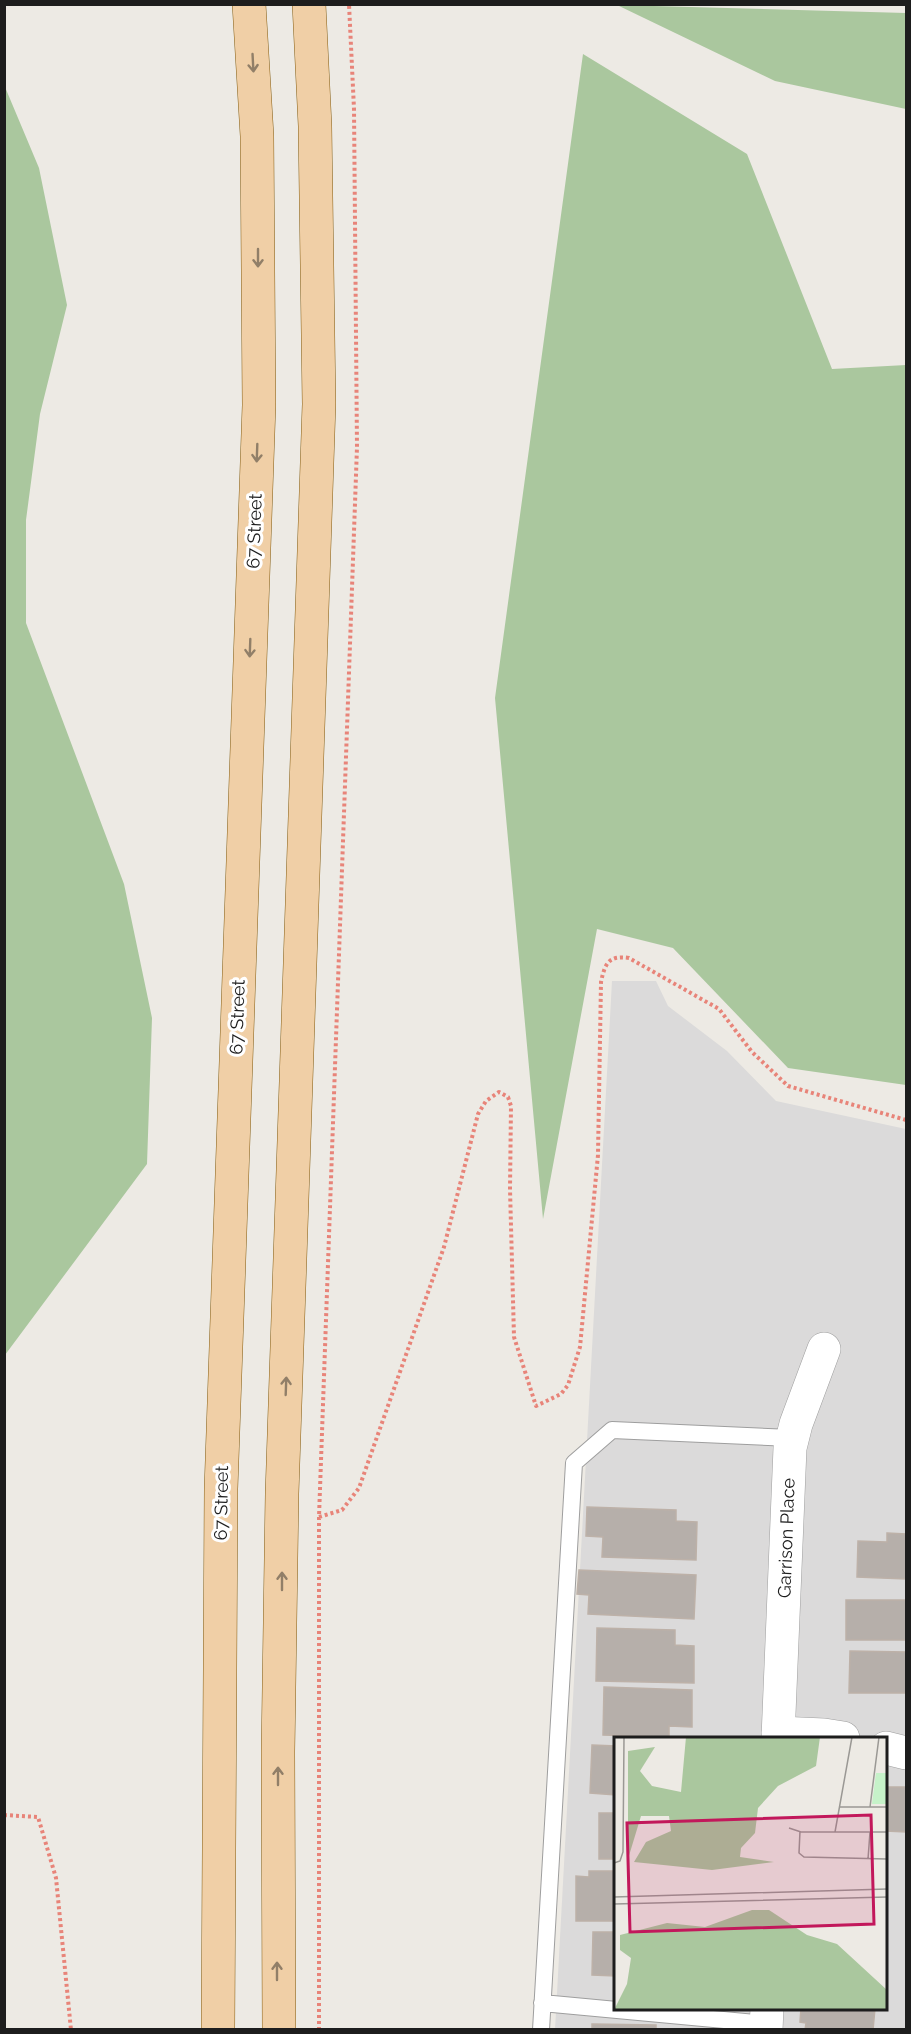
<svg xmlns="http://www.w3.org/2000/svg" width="911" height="2034" font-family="Raleway,sans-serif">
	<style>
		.residential { fill: #dbdada; fill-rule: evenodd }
		.forest { fill: #aac79e }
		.building { fill: #b6afaa; stroke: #bdb1a8; stroke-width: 1.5 }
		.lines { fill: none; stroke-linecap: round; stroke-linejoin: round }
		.service-casing { stroke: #9e9e9e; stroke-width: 18 }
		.minor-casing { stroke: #9e9e9e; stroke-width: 34 }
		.primary-casing { stroke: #845d12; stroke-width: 34 }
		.path { stroke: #e88479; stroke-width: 4; stroke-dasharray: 3 3; stroke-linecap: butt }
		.service { stroke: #fff; stroke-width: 16 }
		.minor { stroke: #fff; stroke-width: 33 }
		.primary { stroke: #f0cfa6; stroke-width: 33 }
		.oneway { stroke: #917f68 }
		.labels { text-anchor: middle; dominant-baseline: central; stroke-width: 6; stroke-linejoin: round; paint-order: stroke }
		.street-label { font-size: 18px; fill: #1d1d1d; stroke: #fff }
		.inset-road { fill: none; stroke: #9a9894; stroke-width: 1.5 }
		.view { fill: #c2185b; fill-opacity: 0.15; stroke: #c2185b; stroke-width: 3 }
		.inset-edge { fill: none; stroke: #1d1d1d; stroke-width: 3 }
	</style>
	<rect width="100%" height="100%" fill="#edeae4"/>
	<path class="residential" d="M612,981H656L668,1006L727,1051L776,1101L906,1129V2029L555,2030ZM616,1738H886V2008H616Z"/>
	<path class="forest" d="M617,5L906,13V109L775,81Z
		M583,54L747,154L832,369L906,365V1085L788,1068L673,948L597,929L543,1219L495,698Z
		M5,87L39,168L67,305L40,414L26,520V623L124,884L152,1018L147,1164L5,1355Z"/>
	<path class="building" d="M587,1507L676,1510V1521L697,1522L696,1560L602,1557L603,1537L586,1536Z
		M887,1533L906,1534V1579L857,1577L858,1541L887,1542Z
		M579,1570L696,1575L694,1619L588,1614L589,1595L577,1594Z
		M846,1600H906V1640H846Z
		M597,1628L675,1630V1645L694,1646V1683L596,1681Z
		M850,1651L906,1652V1693H849Z
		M604,1687L692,1690V1727L669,1726V1737L603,1735Z
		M592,1745L616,1746V1795L590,1793Z
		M886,1787H906V1832L886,1831Z
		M599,1813H616V1859H599Z
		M589,1871H616V1921H576V1876L589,1877Z
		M593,1932H616V1976L592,1975Z
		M801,2008H875L873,2030H805L806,2023L800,2022Z
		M592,2024L656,2025V2030H592Z"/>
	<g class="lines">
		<g class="service-casing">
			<path id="service" d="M542,2003L766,2024
				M541,2030L574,1463L612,1430L792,1438"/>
		</g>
		<g class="minor-casing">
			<path id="minor" d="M778,1733L824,1735L843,1738
				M778,1738L790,1448L796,1424L824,1349
				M886,1748L906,1753
				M766,2030L767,2008"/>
		</g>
		<g class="primary-casing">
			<path id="primary" d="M218,2030L221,1489L259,405L257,136L249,4
				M279,2030L278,1752L282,1494L319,404L315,126L309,4"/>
		</g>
		<path class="path" d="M319,1517L342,1510L359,1488L444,1247L478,1114L486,1101L499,1092L508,1097L511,1106L510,1189L514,1337L536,1406L561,1394L568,1385L580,1347L598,1155L601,982C605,963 609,955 629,958L719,1009L752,1052L788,1086L906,1120
			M4,1815L38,1817L56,1878L71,2030
			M319,2030V1517L357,447L354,109L349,4"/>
		<use href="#service" class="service"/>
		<use href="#minor" class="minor"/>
		<use href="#primary" class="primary"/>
	</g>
	<defs><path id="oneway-shaft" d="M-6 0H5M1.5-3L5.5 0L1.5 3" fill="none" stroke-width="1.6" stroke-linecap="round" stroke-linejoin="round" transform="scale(1.5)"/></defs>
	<g class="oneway">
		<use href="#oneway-shaft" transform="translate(253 63) rotate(87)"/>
		<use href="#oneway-shaft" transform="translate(258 258) rotate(90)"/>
		<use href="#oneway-shaft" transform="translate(257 453) rotate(92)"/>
		<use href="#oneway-shaft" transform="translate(250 648) rotate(92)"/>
		<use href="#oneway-shaft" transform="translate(286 1386) rotate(-88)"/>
		<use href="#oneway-shaft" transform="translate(282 1581) rotate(-90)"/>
		<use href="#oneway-shaft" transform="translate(278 1776) rotate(-90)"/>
		<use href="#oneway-shaft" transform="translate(277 1971) rotate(-90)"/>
	</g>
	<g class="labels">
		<g class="street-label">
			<text transform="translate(254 531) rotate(-88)">67 Street</text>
			<text transform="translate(237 1017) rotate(-88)">67 Street</text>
			<text transform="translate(221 1503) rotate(-89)">67 Street</text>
			<text transform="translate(786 1538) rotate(-88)">Garrison Place</text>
		</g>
	</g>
	<g transform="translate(614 1737)">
		<rect width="273" height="273" fill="#edeae4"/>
		<path d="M72,0H206L202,29L164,49L144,71L141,96L127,111L126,120L160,125L98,133L20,125L32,105L57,94L55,79H27L14,122V14L41,10L26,34L38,49L67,55ZM138,173H155L193,198L223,207L273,253V273H0L13,247L17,221L6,213V198L53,186L91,190Z" fill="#aac79e"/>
		<path d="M262,36H273V67H258Z" fill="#c6f2c9"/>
		<path class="inset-road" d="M225,70H273M256,70L265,0M175,91L187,95H273M186,94L185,116L190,120L273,122M221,95L238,0M254,122L256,95M0,126L6,124L9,115L10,0M0,160L273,152M0,167L273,160"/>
		<path class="view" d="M257,78L260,187L16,195L13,86Z"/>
		<rect width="273" height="273" class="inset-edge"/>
	</g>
	<rect width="911" height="2034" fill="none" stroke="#1d1d1d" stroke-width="12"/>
</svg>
